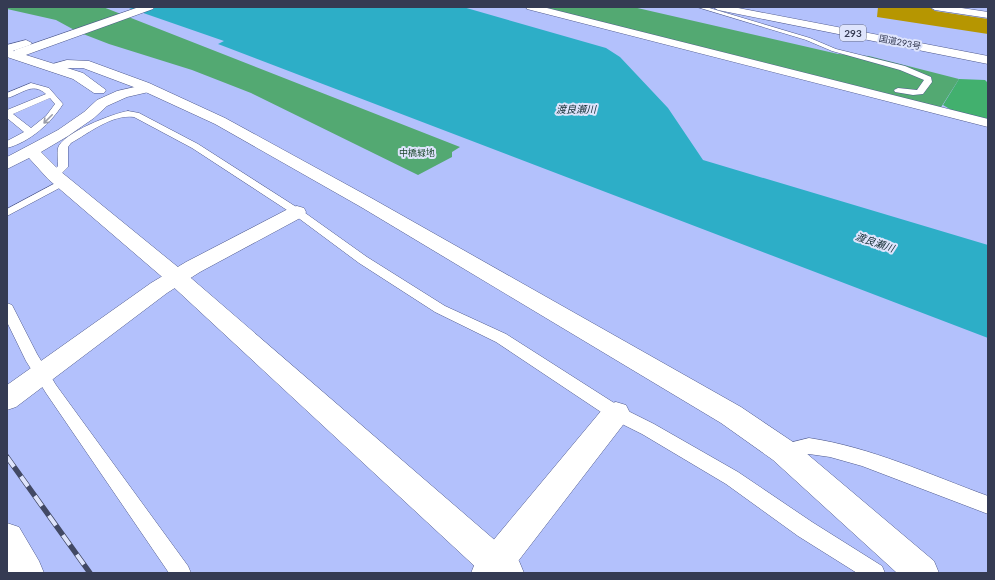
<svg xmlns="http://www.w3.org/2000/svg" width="995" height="580" font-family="Lato,'Noto Sans JP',sans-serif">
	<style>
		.green { fill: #53a972 }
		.forest { fill: #42b06e }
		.water { fill: #2daec7 }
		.building { fill: #b69601 }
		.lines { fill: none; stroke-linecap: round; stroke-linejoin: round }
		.lane-casing { stroke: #4f5a8d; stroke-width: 1 }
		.street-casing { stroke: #4f5a8d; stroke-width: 1 }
		.secondary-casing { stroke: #4f5a8d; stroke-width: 1 }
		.primary-casing { stroke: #4f5a8d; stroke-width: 1 }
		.highway-casing { stroke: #4f5a8d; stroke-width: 1 }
		.lane { fill: #fff; fill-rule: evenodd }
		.street { fill: #fff; fill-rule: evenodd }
		.secondary { fill: #fff; fill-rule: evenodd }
		.primary { fill: #fff; fill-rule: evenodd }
		.highway { fill: #fff; fill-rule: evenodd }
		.rail-casing { stroke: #424964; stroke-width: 5.5 }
		.rail { stroke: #dee4fc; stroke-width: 4; stroke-dasharray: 12; stroke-linecap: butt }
		.oneway { stroke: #9a9da9 }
		.labels { text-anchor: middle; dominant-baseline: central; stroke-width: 4; stroke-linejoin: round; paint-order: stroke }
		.far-street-label { font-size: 9px; fill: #353b53; stroke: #dee4fc }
		.far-park-label { font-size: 9px; fill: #1c472c; stroke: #dee4fc }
		.shield { fill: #dee4fc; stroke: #686e86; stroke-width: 1 }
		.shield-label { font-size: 10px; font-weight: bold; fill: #353b53 }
		.far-water-label { font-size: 10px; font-style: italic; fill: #132d33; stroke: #dee4fc }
	</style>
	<rect width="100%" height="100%" fill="#b3c1fc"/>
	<path class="green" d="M7,7H103L460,147L452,152V157L418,175L251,93L192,70L109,44L78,32L56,20L7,9Z
		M523,7H633L838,54L869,56L959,79L938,112Z"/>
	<path class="forest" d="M959,79L985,80L988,83V119L953,111L943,105Z"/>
	<path class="water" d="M126,7H463L606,48L620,57L668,108L703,160L988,245V338L218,44L224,41Z"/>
	<path class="building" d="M878,7H929L935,11L988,19V34L877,17Z"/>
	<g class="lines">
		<g class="lane-casing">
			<path id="lane" d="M697,7H706L810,38L836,49L905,66L931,77L932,82L923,94L913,95L895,92L894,90L898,88L917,90L924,80L900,70L832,51L806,40Z
				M31,83L49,88L63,104C51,123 30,142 7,148V141L24,132L7,118V110L46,94C32,81 21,95 7,98V93ZM50,98L55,104L46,116L31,128L13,114Z
				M128,111L139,113L198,144L301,210L367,257L445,306L506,334L622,408L654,424L738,472L812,522L882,566L885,573H857L798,536L726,484L642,434L610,418L496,342L435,312L359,263L293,214L192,148L134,117C112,114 89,133 71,143L68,147V167L58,177H50L49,175L58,166C58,161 57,153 58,148C62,133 114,113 128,111Z
				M63,179L67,180L68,182L67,184L7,216V209Z
				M7,303L12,305L37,354L56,385L188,566L191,573H169L46,393L26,361L7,322Z
				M809,438C871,447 930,475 988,496V514L862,466L830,457L809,454L783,459L777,456L774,451L777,446Z"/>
		</g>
		<g class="street-casing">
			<path id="street" d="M139,7H154L153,9L23,56L19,57L13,53L15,50Z
				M526,7H543L988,119V127L527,9Z
				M67,60L89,61L149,83L225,118L373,199L741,407L793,442L934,561L939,573H897L773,460L721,423L361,207L215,124L139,89L83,68H68L53,72L47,68L49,65Z
				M297,206L304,208L306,212L304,216L200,272L167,293L16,407L7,410V385L151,283L186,262L290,208Z
				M616,402L626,405L630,413L626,421L509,573H471L476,561L606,405Z
				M7,523L19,527L39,561L44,573H8Z"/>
		</g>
		<g class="secondary-casing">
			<path id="secondary" d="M930,7H955L988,12V18L935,10Z
				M7,49L83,73L106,90L104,93H94L73,79L7,57Z
				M148,84L153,85L155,88L153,91L127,97L107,106L94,118L68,136L41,152L60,171L184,272L519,561L524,573H482L168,282L48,179L29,158L7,169V157L58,130L84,112L97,100L117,91Z"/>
		</g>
		<g class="primary-casing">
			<path id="primary" d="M26,40L32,43L30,45L7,53V45Z"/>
		</g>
		<g class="highway-casing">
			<path id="highway" d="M713,7H733L988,56V64L718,10Z"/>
		</g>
		<use href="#lane" class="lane"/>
		<use href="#street" class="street"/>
		<use href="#secondary" class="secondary"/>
		<use href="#primary" class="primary"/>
		<use href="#highway" class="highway"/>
		<g class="rail-casing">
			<path id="rail" d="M7,457L90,573"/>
		</g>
		<use href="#rail" class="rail"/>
	</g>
	<defs><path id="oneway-shaft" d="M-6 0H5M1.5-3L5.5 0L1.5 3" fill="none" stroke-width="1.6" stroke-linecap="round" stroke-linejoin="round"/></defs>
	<use class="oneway" href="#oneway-shaft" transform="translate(48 119) rotate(135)"/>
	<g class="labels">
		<g class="far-street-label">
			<text transform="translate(900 42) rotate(11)">国道293号</text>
		</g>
		<g class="far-park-label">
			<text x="417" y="152">中橋緑地</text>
		</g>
		<rect class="shield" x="840" y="25" width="26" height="16" rx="3"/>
		<g class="shield-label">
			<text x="853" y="33">293</text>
		</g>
		<g class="far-water-label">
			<text x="576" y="109">渡良瀬川</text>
			<text transform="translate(875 242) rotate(19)">渡良瀬川</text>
		</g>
	</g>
	<rect width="995" height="580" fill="none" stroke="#353b53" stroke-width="16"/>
</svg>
